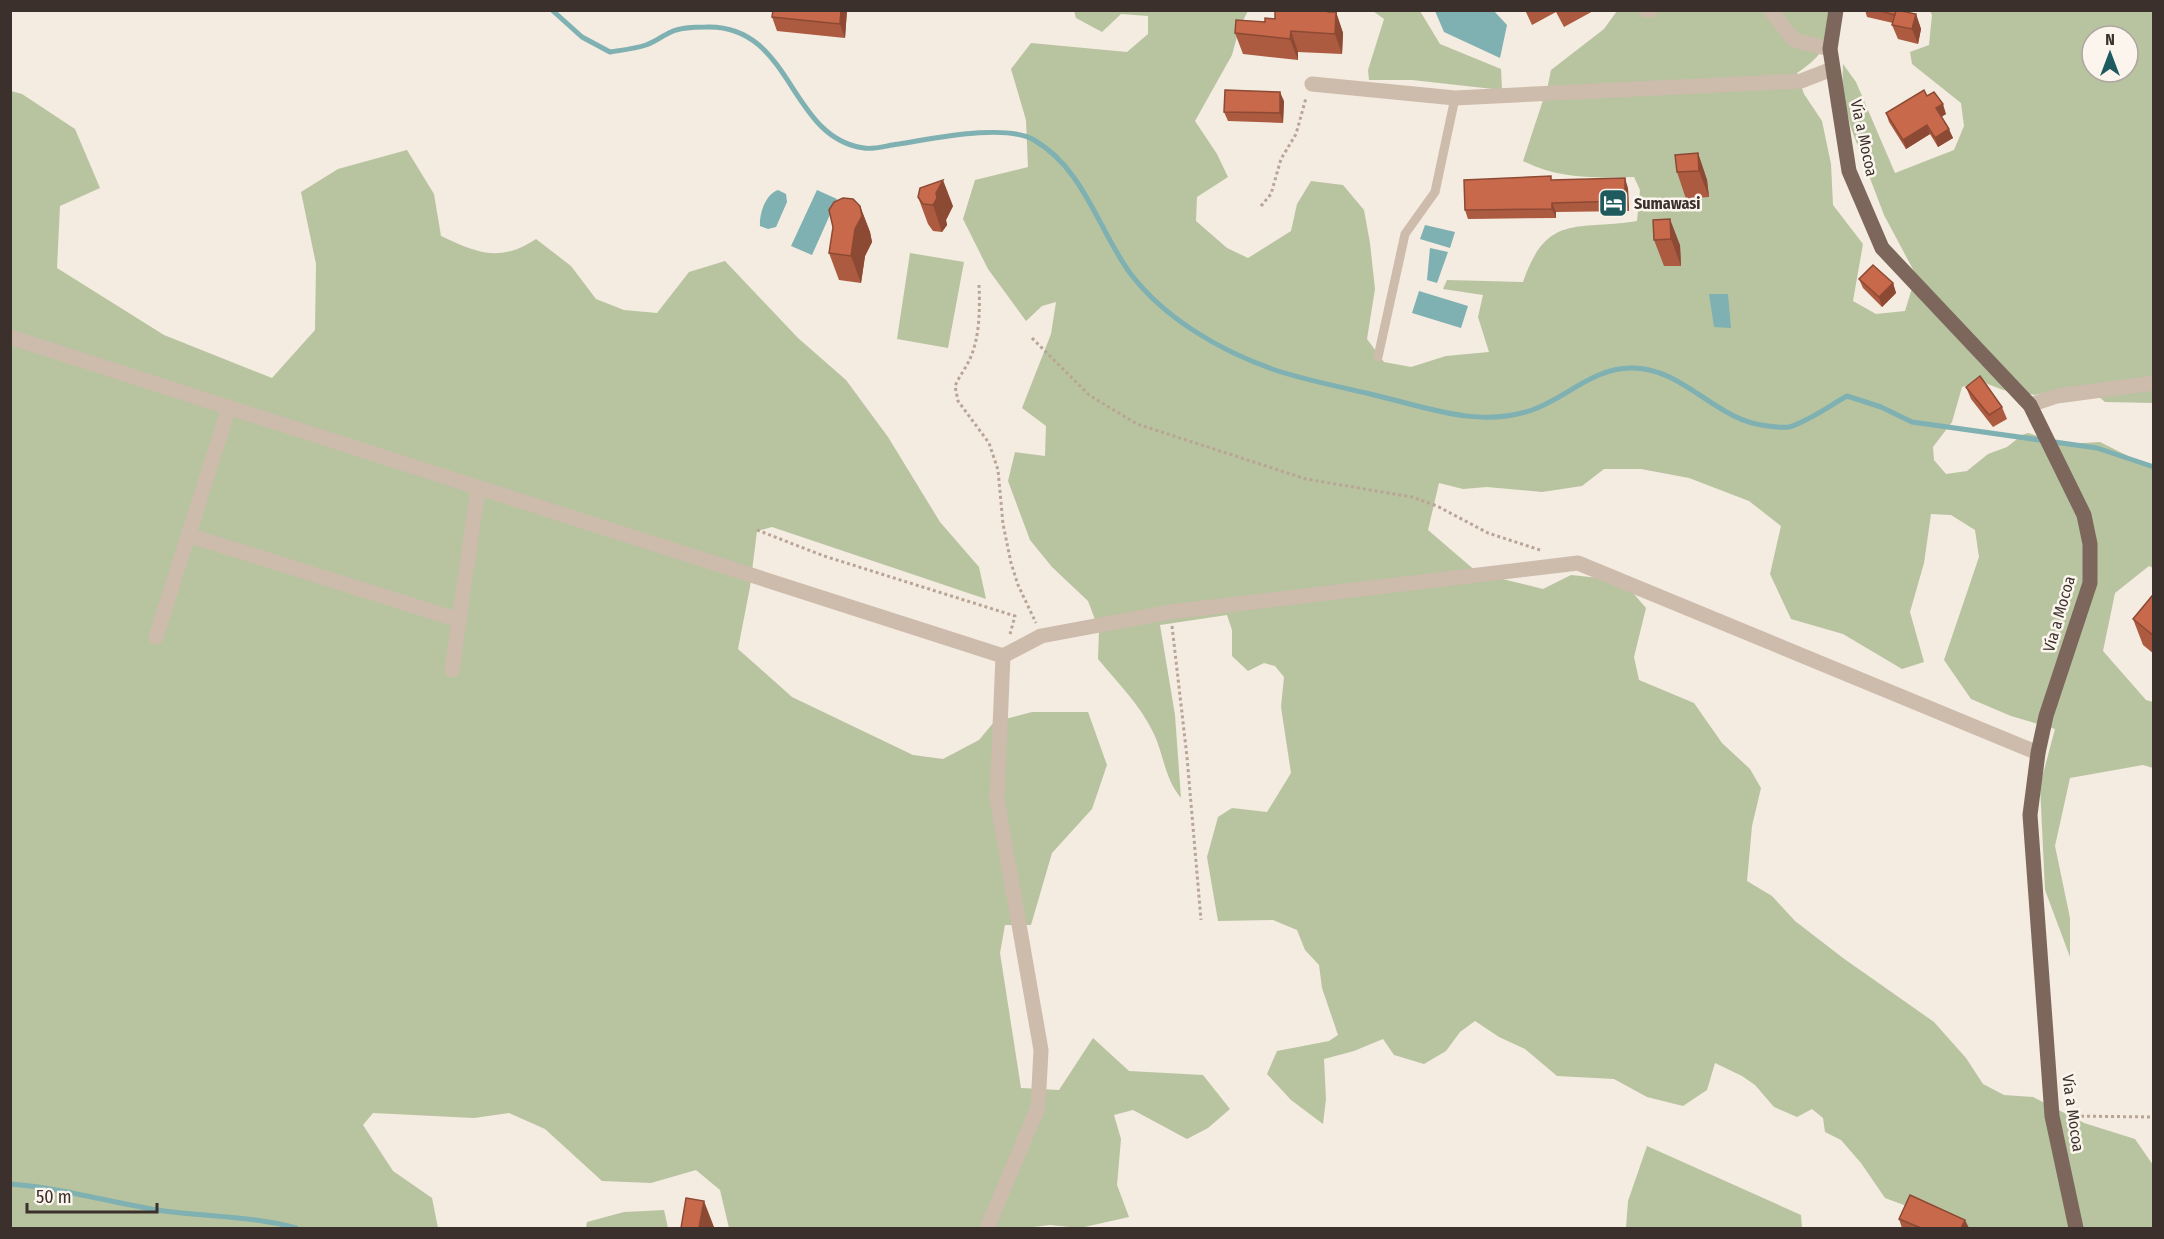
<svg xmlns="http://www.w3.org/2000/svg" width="2164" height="1239" font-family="'Fira Sans Condensed',sans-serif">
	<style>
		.green { fill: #b8c4a0; fill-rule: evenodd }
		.water { fill: #7fb0b2 }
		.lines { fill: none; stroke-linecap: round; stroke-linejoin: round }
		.stream { stroke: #7fb0b2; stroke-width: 5 }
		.path { stroke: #b9a596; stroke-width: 3; stroke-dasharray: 3 3; stroke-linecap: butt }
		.lane { stroke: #cdbbac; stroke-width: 9 }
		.street { stroke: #cdbbac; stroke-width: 15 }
		.primary { stroke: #7d675c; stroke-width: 15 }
		.wall { fill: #ac5a40 }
		.shaded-wall { fill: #8c4a34 }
		.building { fill: #c8694b; stroke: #8c4a34; stroke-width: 1.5 }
		.labels { text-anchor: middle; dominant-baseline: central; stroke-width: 5; stroke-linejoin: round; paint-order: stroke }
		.street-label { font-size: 16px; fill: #3b302b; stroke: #fbf5ee }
		.poi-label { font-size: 16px; font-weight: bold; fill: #3b302b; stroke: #fbf5ee; text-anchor: start }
	</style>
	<rect width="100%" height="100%" fill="#f4ebe1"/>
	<path class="green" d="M1074,11H1248L1240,26L1232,55L1195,121L1217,154L1228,177L1197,197L1196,221L1227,248L1248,258L1291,231L1297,204L1311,181L1343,185L1364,210L1370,243L1375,289L1367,339L1384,362L1411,367L1446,356L1489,352L1478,317L1483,295L1443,289L1447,280L1523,282C1547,212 1578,231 1637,221L1640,190L1634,177C1594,178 1559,179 1523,161L1548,85L1551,70L1604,29L1617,11H1829C1835,40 1821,57 1797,73L1804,94L1822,121L1831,164L1833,205L1863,244L1853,301L1876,314L1905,311L1916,275L1884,215L1851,128L1842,92L1843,64L1856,82L1895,173L1954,150L1964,126L1961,103L1912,64L1910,52L1929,45L1932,15L1930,11H2153V403L2105,402L2090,389L2069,387L2035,395L2003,390L1980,381L1962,387L1952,422L1933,447L1934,460L1946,474L1967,471L1988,454L2007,447L2022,435L2028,433L2065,444L2100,442L2136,460L2153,465V568L2149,566L2115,593L2103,651L2146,700L2153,702V768L2143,765L2070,778L2055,846L2070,918V957L2045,890L2040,785L2055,729L2011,716L1971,699L1944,660L1979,557L1975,530L1951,515L1931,514L1924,563L1910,612L1924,662L1902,669L1843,634L1791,619L1770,574L1781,526L1749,501L1689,478L1641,469H1604L1582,486L1542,492L1487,487L1463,489L1439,483L1428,530L1478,573L1543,589L1571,575L1609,579L1633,593L1646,608L1634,657L1639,680L1694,703L1722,743L1750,769L1761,788L1752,826L1747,881L1772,896L1795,921L1843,958L1934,1022L1966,1058L1983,1084L2004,1095L2033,1097L2084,1123L2135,1139L2153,1165V1228H1966L1885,1198L1861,1163L1841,1140L1825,1132L1823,1118L1812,1109L1797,1117L1774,1107L1755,1085L1742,1076L1715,1063L1707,1090L1683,1106L1647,1097L1614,1079L1557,1076L1525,1049L1499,1037L1475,1021L1460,1032L1446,1051L1424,1064L1394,1055L1383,1039L1354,1051L1324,1059L1326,1099L1323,1124L1291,1100L1267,1074L1277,1051L1329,1041L1338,1035L1322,988L1319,965L1305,950L1297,930L1273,920L1218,921L1207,857L1218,817L1232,808L1267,812L1291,773L1281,707L1284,677L1275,666L1264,663L1248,671L1232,656V630L1227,615L1160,625L1175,715L1181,798C1165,779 1164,756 1154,734C1141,706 1118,683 1098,659L1099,630L1088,601L1052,567L1030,540L1008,481L1015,452L1045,456L1046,426L1022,408L1051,334L1056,302L1042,306L1026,321L988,269L963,219L975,180L1028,167L1026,120L1011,69L1031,43L1127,52L1148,34V16L1121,14L1102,32L1076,18ZM2092,36H2128V72H2092Z
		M1373,11H1420L1440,44L1501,69L1502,90L1412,80H1369L1368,70L1384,19Z
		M11,91L22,94L75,129L100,188L60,206L57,268L164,335L272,378L315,330L316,264L301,192L338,169L407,150L434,194L441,236C477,253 500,263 536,239L571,266L596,299L624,310L657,313L689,272L725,261L798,338L846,380L888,437L940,522L979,567L986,599L772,527L757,531L750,587L738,649L792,697L913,755L943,759L979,740L994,722L1032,712H1088L1107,765L1092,809L1052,853L1031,925H1005L1000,953L1021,1088L1059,1090L1093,1038L1129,1071L1203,1075L1230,1109L1208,1128L1187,1139L1133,1110L1114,1115L1121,1139L1117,1185L1129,1217L1080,1228L1050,1225L1025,1228H729L720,1190L696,1170L651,1183L602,1181L545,1129L509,1113L474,1118L373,1113L363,1125L393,1171L432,1198L438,1228H11Z
		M910,253L964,262L948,348L897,339Z
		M1647,1146L1801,1215L1802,1228H1626L1628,1201Z
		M664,1210L668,1228H586L587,1222L624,1212Z"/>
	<path class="water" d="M1435,11H1494L1507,25L1500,58L1444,32Z
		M778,190L786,194L787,202L776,227L768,229L760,226C759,213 766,194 778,190Z
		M817,190L837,199L812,255L791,246Z
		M1425,225L1455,232L1450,248L1420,239Z
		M1430,248L1448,252L1437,283L1427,280Z
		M1419,291L1468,306L1461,328L1412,313Z
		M1709,294H1728L1731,328L1714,327Z"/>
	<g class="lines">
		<path class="stream" d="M552,10L582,37L610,52C622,50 634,49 646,45C655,42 662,36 671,32C681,27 695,27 706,27C793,24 788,138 864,148C874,150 888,145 899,144C932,139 1005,123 1034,140C1084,169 1098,229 1130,273C1164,318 1219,350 1272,369C1304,380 1337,386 1370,394C1424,406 1477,429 1532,410C1566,398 1593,368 1631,368C1684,367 1716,422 1768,426C1775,427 1783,428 1789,427C1809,421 1829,406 1847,396L1881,407L1912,422L2097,448L2154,467
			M10,1184C63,1188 112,1203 164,1211C209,1217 252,1216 296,1228"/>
		<path class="path" d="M1261,206L1271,194L1281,159L1296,134L1306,98
			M979,285C980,309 980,338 969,361C965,369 959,377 955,386L958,401L989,443L998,470L1003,524L1011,563L1018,585L1036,623
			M1032,338L1089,395L1137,424L1306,479L1412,497L1437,506L1488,533L1540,550
			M757,530L824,556L1015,616L1010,634
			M1172,626L1187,757L1201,920
			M2069,1116L2154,1117"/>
		<path class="lane" d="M1378,357L1405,234L1435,192L1455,98"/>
		<path class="street" d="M1646,10H1651
			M1770,10L1794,40L1830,49
			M1312,84L1455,98L1801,81L1832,69
			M10,337L1003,656L1041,636L1170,612L1578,563L2038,753
			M2030,405L2057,396L2154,383
			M188,535L459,620
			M156,637L229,407
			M452,670L478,488
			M987,1228L1038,1107L1041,1050L997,799L1003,656"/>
		<path class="primary" d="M1836,10L1830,49L1849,171L1882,248L2030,405L2084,515L2090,544V583L2046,716L2038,753L2030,815L2052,1116L2076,1228"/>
	</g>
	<path class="wall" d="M773,10H847L845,38L777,31L772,17Z
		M1525,10H1595L1564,27L1556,12L1532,25Z
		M1865,10H1910V13L1916,14L1921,29L1918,44L1898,39L1892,25L1893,23L1867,17Z
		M1337,15L1343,33L1342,54L1298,52V60L1243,54L1235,33L1275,19Z
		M1927,96L1946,114L1941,116L1953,138L1938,147L1930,134L1906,149L1889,122L1886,113Z
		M1284,101L1283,123L1228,121L1224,112Z
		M1698,153L1707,180L1709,197L1686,199L1677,172Z
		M1552,180L1628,188L1629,211L1556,212V218L1468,219L1465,210Z
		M918,197L953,206L946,220L947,225L942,232L933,231L928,224Z
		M860,206L870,232L872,242L865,256L861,283L839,280L829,253Z
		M1653,220L1680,245L1681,266H1664L1654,240Z
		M1859,279L1893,283L1896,293L1882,307L1863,288Z
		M1966,387L2002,407L2007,419L1993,427L1971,399Z
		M2154,597V654L2143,645L2133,619Z
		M1899,1219L1969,1228H1902Z"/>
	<path class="shaded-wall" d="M841,10H847L845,38L840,24Z
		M1328,10H1337V15L1343,33L1342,54L1335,34Z
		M1916,14L1921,29L1918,44L1912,29Z
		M1291,31L1298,52V60L1290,39Z
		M1280,92L1284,101L1283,123L1280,113Z
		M1943,104L1946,114L1940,118L1936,108Z
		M1927,125L1930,134L1906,149L1903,140Z
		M1949,129L1953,138L1938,147L1935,138Z
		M1698,153L1707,180L1709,197L1699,171Z
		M1625,178L1628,188L1629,211L1625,201Z
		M943,180L953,206L946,220L947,225L942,232L933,205L936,193Z
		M1552,203L1556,212V218L1552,209Z
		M860,206L870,232L872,242L865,256L861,283L851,256L855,229Z
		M1670,219L1680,245L1681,266L1671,239Z
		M1893,283L1896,293L1882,307L1879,297Z
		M704,1201L714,1227V1228H699Z
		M1965,1220L1969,1228H1961Z"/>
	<path class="building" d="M773,10H841L840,24L772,17Z
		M1275,10H1328V12H1336L1335,34L1291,31L1290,39L1235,33L1236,20L1265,22V18L1275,19Z
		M1877,10H1896L1895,15Z
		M1896,10L1916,14L1912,29L1892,25Z
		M1225,90L1280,92V113L1224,112Z
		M1924,90L1927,96L1934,92L1943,104L1936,108L1949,129L1935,138L1927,125L1903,140L1886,113Z
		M1698,153L1699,171L1677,172L1675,155Z
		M1551,176V180L1625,178V201L1552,203V209L1465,210L1464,180Z
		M943,180L936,193L937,198L933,205L923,204L918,197L920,188Z
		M843,198L853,199L860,206L862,216L855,229L851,256L829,253L833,227L829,210L834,202Z
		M1670,219L1671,239L1654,240L1653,220Z
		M1873,265L1893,283L1879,297L1859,279Z
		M1980,376L2002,407L1989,415L1966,387Z
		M2152,596L2154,597V636L2133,619Z
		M1910,1195L1965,1220L1961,1228H1921L1899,1219Z
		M686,1198L704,1201L699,1228H681Z"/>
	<defs>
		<g id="hotel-square" transform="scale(1.5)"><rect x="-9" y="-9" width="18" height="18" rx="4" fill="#1f5a5e" stroke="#fbf5ee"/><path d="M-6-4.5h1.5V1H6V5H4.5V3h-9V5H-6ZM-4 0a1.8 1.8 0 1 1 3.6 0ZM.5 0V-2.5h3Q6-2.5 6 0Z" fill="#fff"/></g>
	</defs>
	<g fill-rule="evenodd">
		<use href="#hotel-square" x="1613" y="203"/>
	</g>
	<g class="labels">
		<g class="street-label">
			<text transform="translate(1864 138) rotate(78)">Vía a Mocoa</text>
			<text transform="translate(2059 614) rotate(-74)">Vía a Mocoa</text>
			<text transform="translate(2073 1113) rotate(82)">Vía a Mocoa</text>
		</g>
		<g class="poi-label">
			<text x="1634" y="203">Sumawasi</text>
		</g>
	</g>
	<rect width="2164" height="1239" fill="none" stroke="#3b302b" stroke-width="24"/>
	<g transform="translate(2110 54)"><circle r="28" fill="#fbf5ee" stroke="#aea6a0" stroke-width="1.5"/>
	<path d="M0-4.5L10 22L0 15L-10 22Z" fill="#1f5a5e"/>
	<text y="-9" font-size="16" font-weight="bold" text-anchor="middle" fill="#3b302b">N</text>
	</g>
	<path d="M27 1203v9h130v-9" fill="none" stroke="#3b302b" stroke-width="3"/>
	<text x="36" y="1203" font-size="18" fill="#3b302b" stroke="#fbf5ee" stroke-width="4.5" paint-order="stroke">50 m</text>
</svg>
